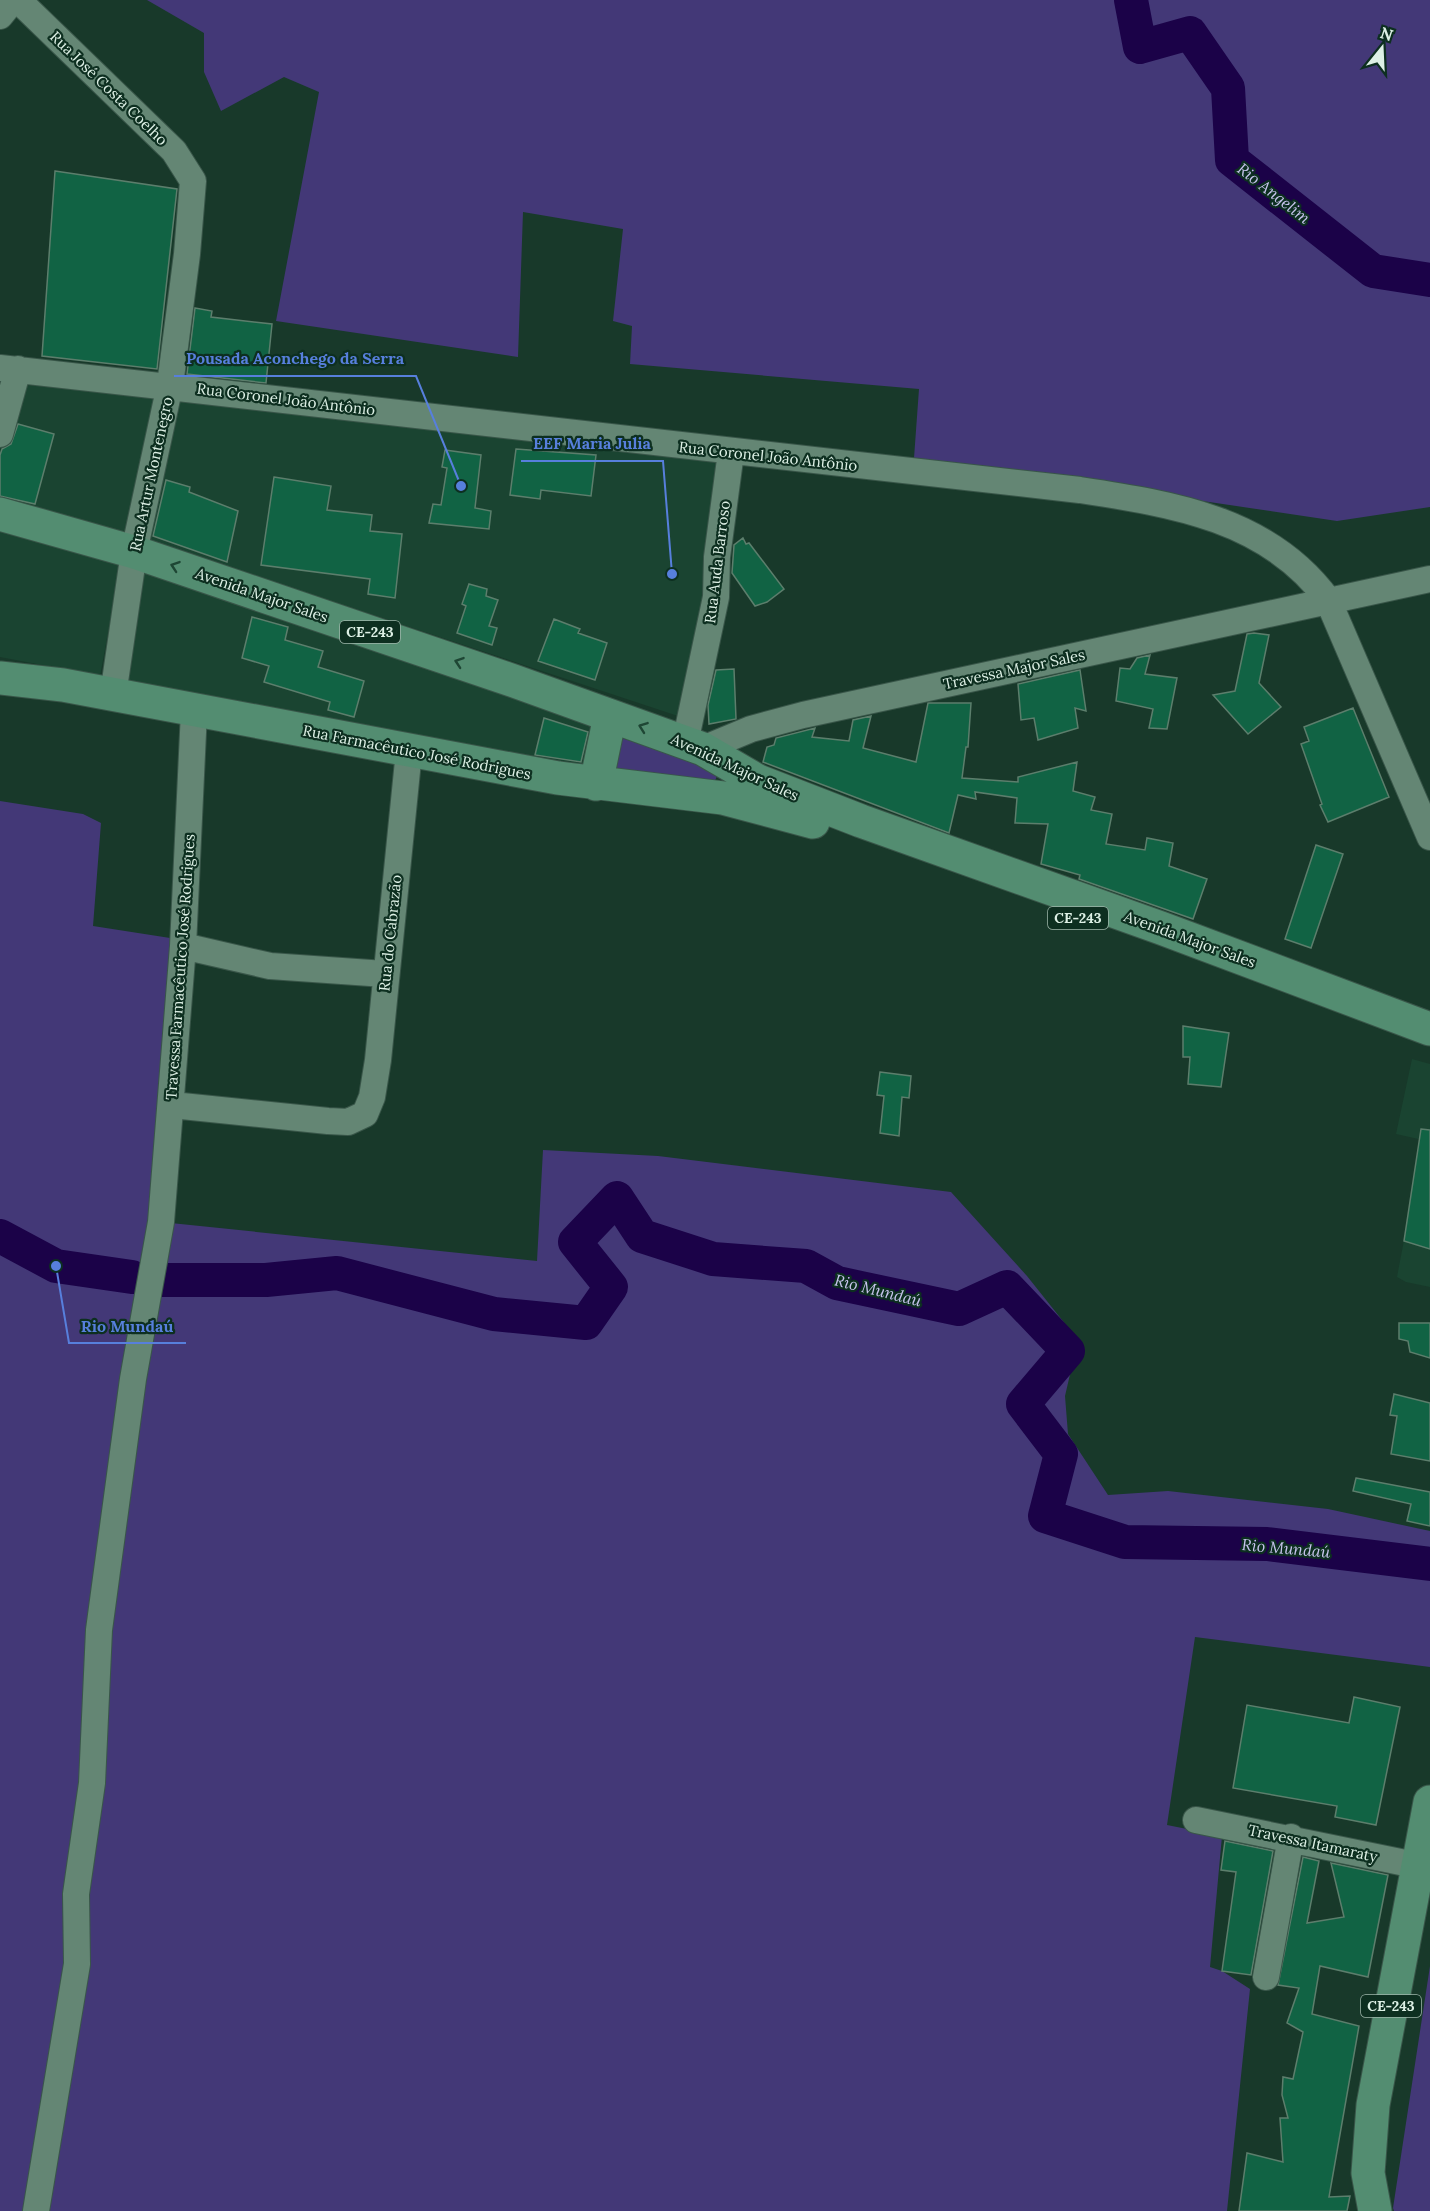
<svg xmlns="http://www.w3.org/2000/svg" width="1430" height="2211" font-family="Lora,serif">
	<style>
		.built { fill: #1a4431 }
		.green { fill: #433877 }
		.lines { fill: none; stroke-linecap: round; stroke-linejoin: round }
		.river { stroke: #1b0248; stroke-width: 34 }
		.building { fill: #116344; stroke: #5c7e6c; stroke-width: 1.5 }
		.minor-casing { stroke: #395649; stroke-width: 28 }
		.major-casing { stroke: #395649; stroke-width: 35 }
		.minor { stroke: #648674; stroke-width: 26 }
		.major { stroke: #538d71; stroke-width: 33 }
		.oneway { stroke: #1e4634 }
		.labels { text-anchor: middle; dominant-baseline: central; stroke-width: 4.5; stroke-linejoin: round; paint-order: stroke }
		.shield { fill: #0d2f20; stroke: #9fb6aa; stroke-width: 1.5 }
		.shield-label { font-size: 14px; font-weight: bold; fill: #ddf0e5 }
		.street-label { font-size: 15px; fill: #ddf0e5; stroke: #0d2f20 }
		.water-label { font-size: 16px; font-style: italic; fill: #c8c5ee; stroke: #0d2f20 }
		.leader { fill: none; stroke: #577fdc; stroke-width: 2 }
		.callout-dot { fill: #577fdc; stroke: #0d2f20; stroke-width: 2 }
		.callout-label { font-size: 16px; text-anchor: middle; font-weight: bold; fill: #577fdc; stroke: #0d2f20; stroke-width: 4.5; stroke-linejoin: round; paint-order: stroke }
	</style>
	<rect width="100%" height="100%" fill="#18392a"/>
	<path class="built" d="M0,383L155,395L128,534L0,500Z
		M180,397L727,459L715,578L678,716L147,540Z
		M0,524L122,558L100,676L0,657Z
		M141,569L596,725L582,767L125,682Z
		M1412,1059L1430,1064V1287L1406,1282L1397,1277L1423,1140L1396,1134Z"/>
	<path class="green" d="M147,0H1430V507L1337,521L914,458L919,389L630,364L632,326L613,321L623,229L523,212L518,357L276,321L319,92L284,77L221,111L204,72V33Z
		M619,737L707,767L717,776L714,783L611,770Z
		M0,801L83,814L101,823L93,926L183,940L161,1222L537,1261L543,1150L658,1156L951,1192L1027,1276L1078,1340L1065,1396L1068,1434L1108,1495L1168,1491L1328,1509L1430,1531V1667L1195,1637L1167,1825L1222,1836L1210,1967L1222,1971L1250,1989L1227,2211H0Z
		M1430,1966V2211H1394L1393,2208Z"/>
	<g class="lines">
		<path class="river" d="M1131,0L1140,47L1190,33L1228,88L1232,160L1373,271L1430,280
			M0,1236L56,1266L132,1277
			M163,1280H266L337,1273L494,1314L586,1323L611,1287L575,1242L617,1198L642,1236L713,1259L806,1266L837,1283L959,1309L1007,1287L1068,1351L1023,1404L1061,1454L1045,1516L1125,1542L1267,1544L1430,1564"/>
	</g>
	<path class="building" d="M55,171L177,189L157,369L42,356Z
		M195,308L212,311L211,317L272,324L266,383L187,374Z
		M18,424L54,434L35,504L0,496V455L2,449L11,444Z
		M516,449L596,455L591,496L541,490L540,499L510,495Z
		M445,450L481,455L475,508L491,511L489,529L429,523L433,504L441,505L447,468L442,467Z
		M274,477L331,486L327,510L372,515L370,531L402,534L395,598L368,594L370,579L261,565Z
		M166,480L190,487L189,492L238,511L227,562L153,536Z
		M743,538L746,544L749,543L784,589L767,602L755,606L732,573L734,545Z
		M469,584L487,589L486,596L498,600L489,626L497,628L492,645L457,633L466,606L462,604Z
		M252,617L288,627L285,640L323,651L318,667L364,681L354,717L328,710L330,702L264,682L269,666L242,658Z
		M554,619L580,629L578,633L607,643L595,680L538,661Z
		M1254,633L1269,635L1259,683L1281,707L1248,734L1213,695L1235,691L1247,634Z
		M1150,655L1145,674L1177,678L1167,729L1149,728L1153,709L1116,701L1120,668L1130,669L1137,658Z
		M734,669L736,719L709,724L708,705L716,670Z
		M1080,670L1086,711L1075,708L1078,728L1038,740L1034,718L1021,720L1018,684Z
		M928,703H971L968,747H966L962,778L1018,782V777L1077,762L1073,791L1095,797L1091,810L1112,814L1106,844L1145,850L1147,838L1173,843L1169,866L1207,879L1193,919L1079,879L1080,875L1041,864L1048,824L1015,823L1017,798L975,792L976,799L958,795L949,833L763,762L767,747L774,745L776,738L815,728L812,737L849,741L853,720L871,716L863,748L916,762Z
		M1353,708L1389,797L1328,822L1320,805L1322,804L1301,744L1309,741L1304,727Z
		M544,718L588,732L581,762L535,755Z
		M1316,845L1343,854L1311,948L1285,939Z
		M1183,1026L1229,1033L1221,1087L1188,1084L1190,1057H1183Z
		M880,1072L911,1076L909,1098L902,1097L899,1136L880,1133L884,1096L877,1095Z
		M1421,1129L1430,1130V1249L1404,1241Z
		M1399,1323H1430V1358L1410,1352L1408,1341L1399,1339Z
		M1394,1394L1430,1403V1461L1391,1454L1397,1416L1390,1415Z
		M1356,1478L1430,1492V1526L1407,1521L1411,1504L1353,1491Z
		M1354,1697L1400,1707L1376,1825L1335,1817L1337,1806L1233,1788L1247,1705L1349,1723Z
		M1225,1841L1273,1851L1251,1975L1222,1971L1236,1872L1221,1870Z
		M1303,1857L1319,1861L1307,1923L1344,1917L1331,1863L1388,1875L1368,1977L1320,1966L1312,2014L1359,2026L1329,2197L1350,2196L1347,2211H1239L1247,2153L1283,2162L1280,2118H1288L1282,2095L1283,2077L1293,2079L1303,2032L1287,2023L1299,1988L1278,1985Z"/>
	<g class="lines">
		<g class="minor-casing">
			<path id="minor" d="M18,0L174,151L193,181L187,254L170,385L134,552L113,695
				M0,16L13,0
				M0,368L1080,490C1173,504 1269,519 1328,600L1430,837
				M0,434L18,369
				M685,743L716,597L717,557L731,452
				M703,749L751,729L803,715L1430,579
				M183,946L270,966L385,974
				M172,1105L328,1121L348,1122L365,1114L372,1097L378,1060L409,751
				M1196,1820L1430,1868
				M1266,1977L1291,1837
				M36,2211L77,1964L76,1894L92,1783L99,1630L133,1379L161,1222L183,946L194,711"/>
		</g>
		<g class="major-casing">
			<path id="major" d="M0,514L134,552L514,681L703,749L758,781L861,821L1161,928L1430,1029
				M0,678L63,685L558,778L723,798L813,822
				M596,784L610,716
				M1375,2211L1368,2173L1373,2105L1430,1802"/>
		</g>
		<use href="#minor" class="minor"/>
		<use href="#major" class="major"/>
	</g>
	<defs><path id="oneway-chevron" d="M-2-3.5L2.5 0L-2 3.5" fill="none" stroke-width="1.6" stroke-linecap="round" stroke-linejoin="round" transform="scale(1.5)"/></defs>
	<g class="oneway">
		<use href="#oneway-chevron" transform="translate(175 566) rotate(-161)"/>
		<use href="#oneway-chevron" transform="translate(459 662) rotate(-161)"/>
		<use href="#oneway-chevron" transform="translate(643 727) rotate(-160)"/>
	</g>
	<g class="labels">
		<g class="shield">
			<rect x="340" y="621" width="60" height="22" rx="4.5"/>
			<rect x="1048" y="907" width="60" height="22" rx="4.5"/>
			<rect x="1361" y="1995" width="60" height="22" rx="4.5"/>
		</g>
		<g class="shield-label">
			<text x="370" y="632">CE-243</text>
			<text x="1078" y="918">CE-243</text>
			<text x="1391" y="2006">CE-243</text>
		</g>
		<g class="street-label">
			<text transform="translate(109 88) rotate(44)">Rua José Costa Coelho</text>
			<text transform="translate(286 399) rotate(7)">Rua Coronel João Antônio</text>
			<text transform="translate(768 456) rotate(6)">Rua Coronel João Antônio</text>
			<text transform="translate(151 474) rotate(-78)">Rua Artur Montenegro</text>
			<text transform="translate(717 562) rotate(-83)">Rua Auda Barroso</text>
			<text transform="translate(262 595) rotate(19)">Avenida Major Sales</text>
			<text transform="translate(1014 669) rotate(-12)">Travessa Major Sales</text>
			<text transform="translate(417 752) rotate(11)">Rua Farmacêutico José Rodrigues</text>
			<text transform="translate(735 767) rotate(25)">Avenida Major Sales</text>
			<text transform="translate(390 933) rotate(-84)">Rua do Cabrazão</text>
			<text transform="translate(1190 939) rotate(20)">Avenida Major Sales</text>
			<text transform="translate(180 967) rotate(-86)">Travessa Farmacêutico José Rodrigues</text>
			<text transform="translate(1313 1843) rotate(12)">Travessa Itamaraty</text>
		</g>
		<g class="water-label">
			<text transform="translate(1274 193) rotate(38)">Rio Angelim</text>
			<text transform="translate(878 1290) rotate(14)">Rio Mundaú</text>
			<text transform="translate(1286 1548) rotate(5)">Rio Mundaú</text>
		</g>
	</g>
	<path class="leader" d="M461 486L416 376H174M672 574L663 461H521M56 1266L69 1343H186"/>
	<g class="callout-dot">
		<circle cx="461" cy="486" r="6"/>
		<circle cx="672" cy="574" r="6"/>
		<circle cx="56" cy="1266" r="6"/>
	</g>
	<g class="callout-label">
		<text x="295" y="364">Pousada Aconchego da Serra</text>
		<text x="592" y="449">EEF Maria Julia</text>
		<text x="127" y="1332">Rio Mundaú</text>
	</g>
	<g transform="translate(1382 48) rotate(18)" stroke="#0d2f20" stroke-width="4.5" paint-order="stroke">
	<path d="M0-4.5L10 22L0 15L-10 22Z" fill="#ddf0e5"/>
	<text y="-9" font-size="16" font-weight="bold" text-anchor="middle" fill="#ddf0e5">N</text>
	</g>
</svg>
